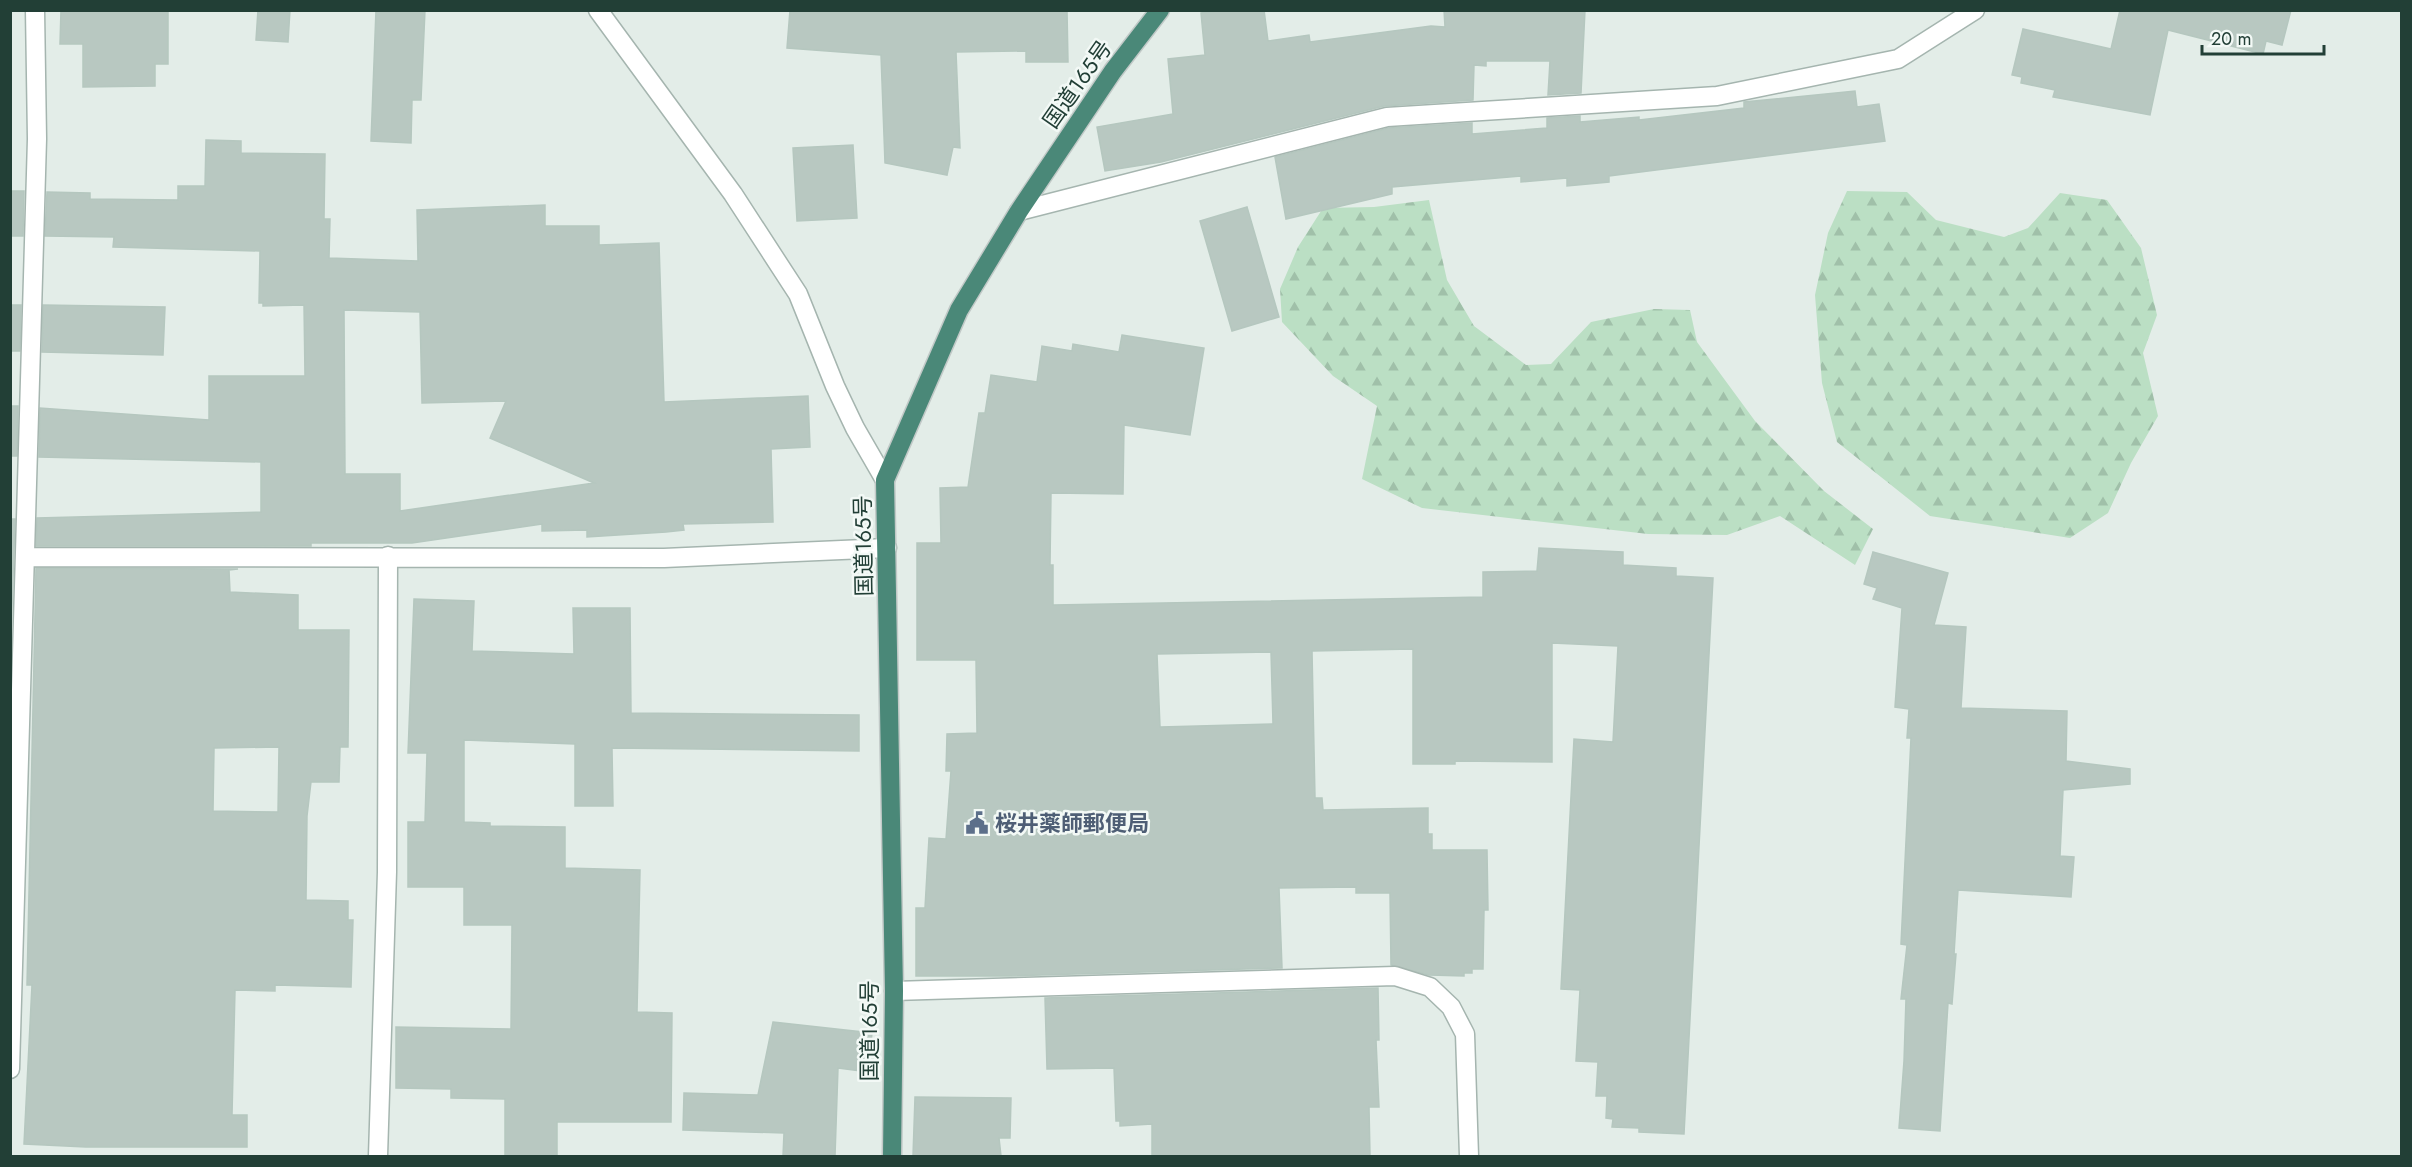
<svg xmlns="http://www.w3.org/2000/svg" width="2412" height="1167" font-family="Jost,'Noto Sans JP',sans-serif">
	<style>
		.forest { fill: url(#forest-firs) }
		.building { fill: #b8c8c1; stroke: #b5c7bf; stroke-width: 1.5; fill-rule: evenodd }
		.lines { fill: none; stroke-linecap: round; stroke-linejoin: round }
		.minor-casing { stroke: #a5b5af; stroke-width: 21 }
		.tertiary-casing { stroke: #a5b5af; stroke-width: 21 }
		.trunk-casing { stroke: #c1c9c7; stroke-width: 21 }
		.minor { stroke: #fff; stroke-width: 18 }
		.tertiary { stroke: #fff; stroke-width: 18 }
		.trunk { stroke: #4a8878; stroke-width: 18 }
		.labels { text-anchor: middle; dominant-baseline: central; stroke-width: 5; stroke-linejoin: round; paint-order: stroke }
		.street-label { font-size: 22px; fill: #223f36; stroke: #f3f9f6 }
		.service-label { font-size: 22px; font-weight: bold; fill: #4e5e75; stroke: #f3f9f6; text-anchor: start }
	</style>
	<defs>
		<pattern id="forest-firs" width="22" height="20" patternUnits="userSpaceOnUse" patternTransform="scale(1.5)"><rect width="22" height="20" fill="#bbdfc4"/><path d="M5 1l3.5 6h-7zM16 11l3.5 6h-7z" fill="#a0c0a9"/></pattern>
	</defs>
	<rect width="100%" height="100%" fill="#e3ede8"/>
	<path class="forest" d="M1847,191L1907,192L1936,220L2004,237L2028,228L2060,193L2107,200L2141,248L2157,315L2143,353L2158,416L2131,463L2108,513L2070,538L1930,516L1837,442L1822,383L1815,295L1828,233Z
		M1429,200L1447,280L1474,326L1526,365L1551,364L1591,322L1654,309L1690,310L1697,342L1755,421L1824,491L1873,529L1855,565L1780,516L1727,535L1648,534L1422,508L1362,479L1377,406L1333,376L1282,322L1280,289L1298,247L1323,208L1374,207Z"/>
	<path class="building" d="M61,10H168V64H155V86L83,87V44H60Z
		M258,10H290L288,42L256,40Z
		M376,10H425L421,100H412L411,143L371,141Z
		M790,10H1067L1068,62H1026V51L956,52L960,148L953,147L947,175L885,163L881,55L787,48Z
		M1225,10H1264L1268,41L1309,35L1310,42L1431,26L1445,27L1444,10H1585L1581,93L1548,95L1550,61H1486V66L1474,65L1473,100L1384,106L1161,162L1105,171L1097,127L1173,114L1168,59L1205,55L1201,13Z
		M2120,10H2291L2282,45L2266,41L2263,54L2168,30L2150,115L2053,97L2055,90L2021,83L2022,77L2012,75L2023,29L2111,49Z
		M1855,91L1857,107L1879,104L1885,141L1609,176V182L1567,186V178L1521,182V176L1392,187V194L1286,219L1275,157L1389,128L1472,123V134L1547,128V118L1580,116V122L1639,117V120L1744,108V102Z
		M206,140L241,141V153L325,154L324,219H330L329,258L418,261L417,210L545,205V226H599V245L659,243L664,402L808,396L810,447L771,449L773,522L683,524L684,530L666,532L587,537V530L542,531V524L412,543H311V546H36L37,518L261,512V462L39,457L40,408L209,420V376H305L304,305L263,306V303H259L260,251L113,247L114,237L45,236L47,192L90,193V199L178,200V186H205ZM344,310L420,312L422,403L506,401L490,438L594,483L400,511V474H345Z
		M853,145L857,218L797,221L793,148Z
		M10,191H24L23,236H10Z
		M1247,207L1279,317L1232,331L1200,221Z
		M10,305H21L20,351H10Z
		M43,305L165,307L163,355L42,352Z
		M1122,335L1204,348L1190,435L1124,425L1123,494L1051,493L1050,565H1053V605L1483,597V572L1537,571L1539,548L1623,552V565L1676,568V576L1713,578L1684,1134L1639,1132V1128L1612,1127L1613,1119L1606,1118L1607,1096H1596L1598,1062L1576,1061L1580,990L1561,989L1574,739L1613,742L1618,646L1552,643V762L1455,761V764H1413V649L1312,651L1315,798H1322L1323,810L1428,808V834H1432V850H1487L1488,910H1484L1483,969H1472V973H1464V976L1429,975L1391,965L1390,893H1356V887L1279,888L1282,968L1009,976H916V908H925L929,838L946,839L951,771H946L947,734L977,733L976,660H917V543H941L940,488L968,487L979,413H985L991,375L1037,382L1042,346L1072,351L1073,344L1119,352ZM1271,652L1273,724L1160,727L1157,654Z
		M10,406H18L17,456H10Z
		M10,519H15L10,664Z
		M1873,552L1948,573L1934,625L1966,627L1961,708L2067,711L2066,761L2130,769V784L2063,790L2060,856L2074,857L2071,897L1958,890L1954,954H1956L1952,1004L1948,1003L1940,1131L1899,1128L1904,1061L1906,999H1901L1907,945L1901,944L1911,738H1907L1909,709L1895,707L1902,608L1873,599L1877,588L1864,584Z
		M36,568L238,569L229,570L230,592L298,595V630H349L348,747H340L339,782H311L307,816L306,900L348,901V920H353L351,987L275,985V991L235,990L232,1115H247V1147H86L24,1144L32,985H27ZM279,747L278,812L213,811L214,748Z
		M414,599L474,601L472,651L574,654L573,608H630L631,713L859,715V751L612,748L613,806H575V744L464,740V822L490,823V826L565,827V868L640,870L637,1012L672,1013L671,1122H557V1156H505V1099L451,1098V1089L396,1088V1027L511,1029L512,925H464V887H408V822H425L427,753H408Z
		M1378,988L1379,1040H1376L1379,1107H1369L1370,1156H1152V1124L1120,1126V1121H1116L1114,1068L1047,1069L1045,998Z
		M773,1022L872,1033L868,1072L838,1068L835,1156H783L784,1133L683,1130L684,1093L758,1095Z
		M915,1097L1011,1098L1010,1138H999L1001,1156H913Z"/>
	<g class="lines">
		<g class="minor-casing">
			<path id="minor" d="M1019,211L1387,117L1717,96L1898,59L1975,10
				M26,557L664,558L887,548
				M894,991L1395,976L1430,987L1451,1007L1465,1034L1469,1156
				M10,1069L37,139L35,10
				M378,1156L387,872L388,556"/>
		</g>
		<g class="tertiary-casing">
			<path id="tertiary" d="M598,10L733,194L798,294L835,386L855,428L885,480"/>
		</g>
		<g class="trunk-casing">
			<path id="trunk" d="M892,1156L894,991L885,480L959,310L1019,211L1113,71L1160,10"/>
		</g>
		<use href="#minor" class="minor"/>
		<use href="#tertiary" class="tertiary"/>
		<use href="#trunk" class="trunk"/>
	</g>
	<defs>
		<g id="civic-bare" transform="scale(1.8)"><path d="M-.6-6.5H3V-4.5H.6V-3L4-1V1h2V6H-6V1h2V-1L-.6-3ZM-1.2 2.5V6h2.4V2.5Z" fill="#5c6f8a" stroke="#f3f9f6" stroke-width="2.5" paint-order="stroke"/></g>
	</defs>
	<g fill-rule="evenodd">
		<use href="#civic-bare" x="977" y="823"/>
	</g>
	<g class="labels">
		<g class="street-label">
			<text transform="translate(1077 84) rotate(-55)">国道165号</text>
			<text transform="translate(863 546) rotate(-91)">国道165号</text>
			<text transform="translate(869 1031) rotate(-90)">国道165号</text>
		</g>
		<g class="service-label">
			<text x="995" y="823">桜井薬師郵便局</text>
		</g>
	</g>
	<rect width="2412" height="1167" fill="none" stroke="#223f36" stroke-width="24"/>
	<path d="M2202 45v9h122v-9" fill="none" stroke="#223f36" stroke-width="3"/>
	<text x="2211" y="45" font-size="18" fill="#223f36" stroke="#f3f9f6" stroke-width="4.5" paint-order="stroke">20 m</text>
</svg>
